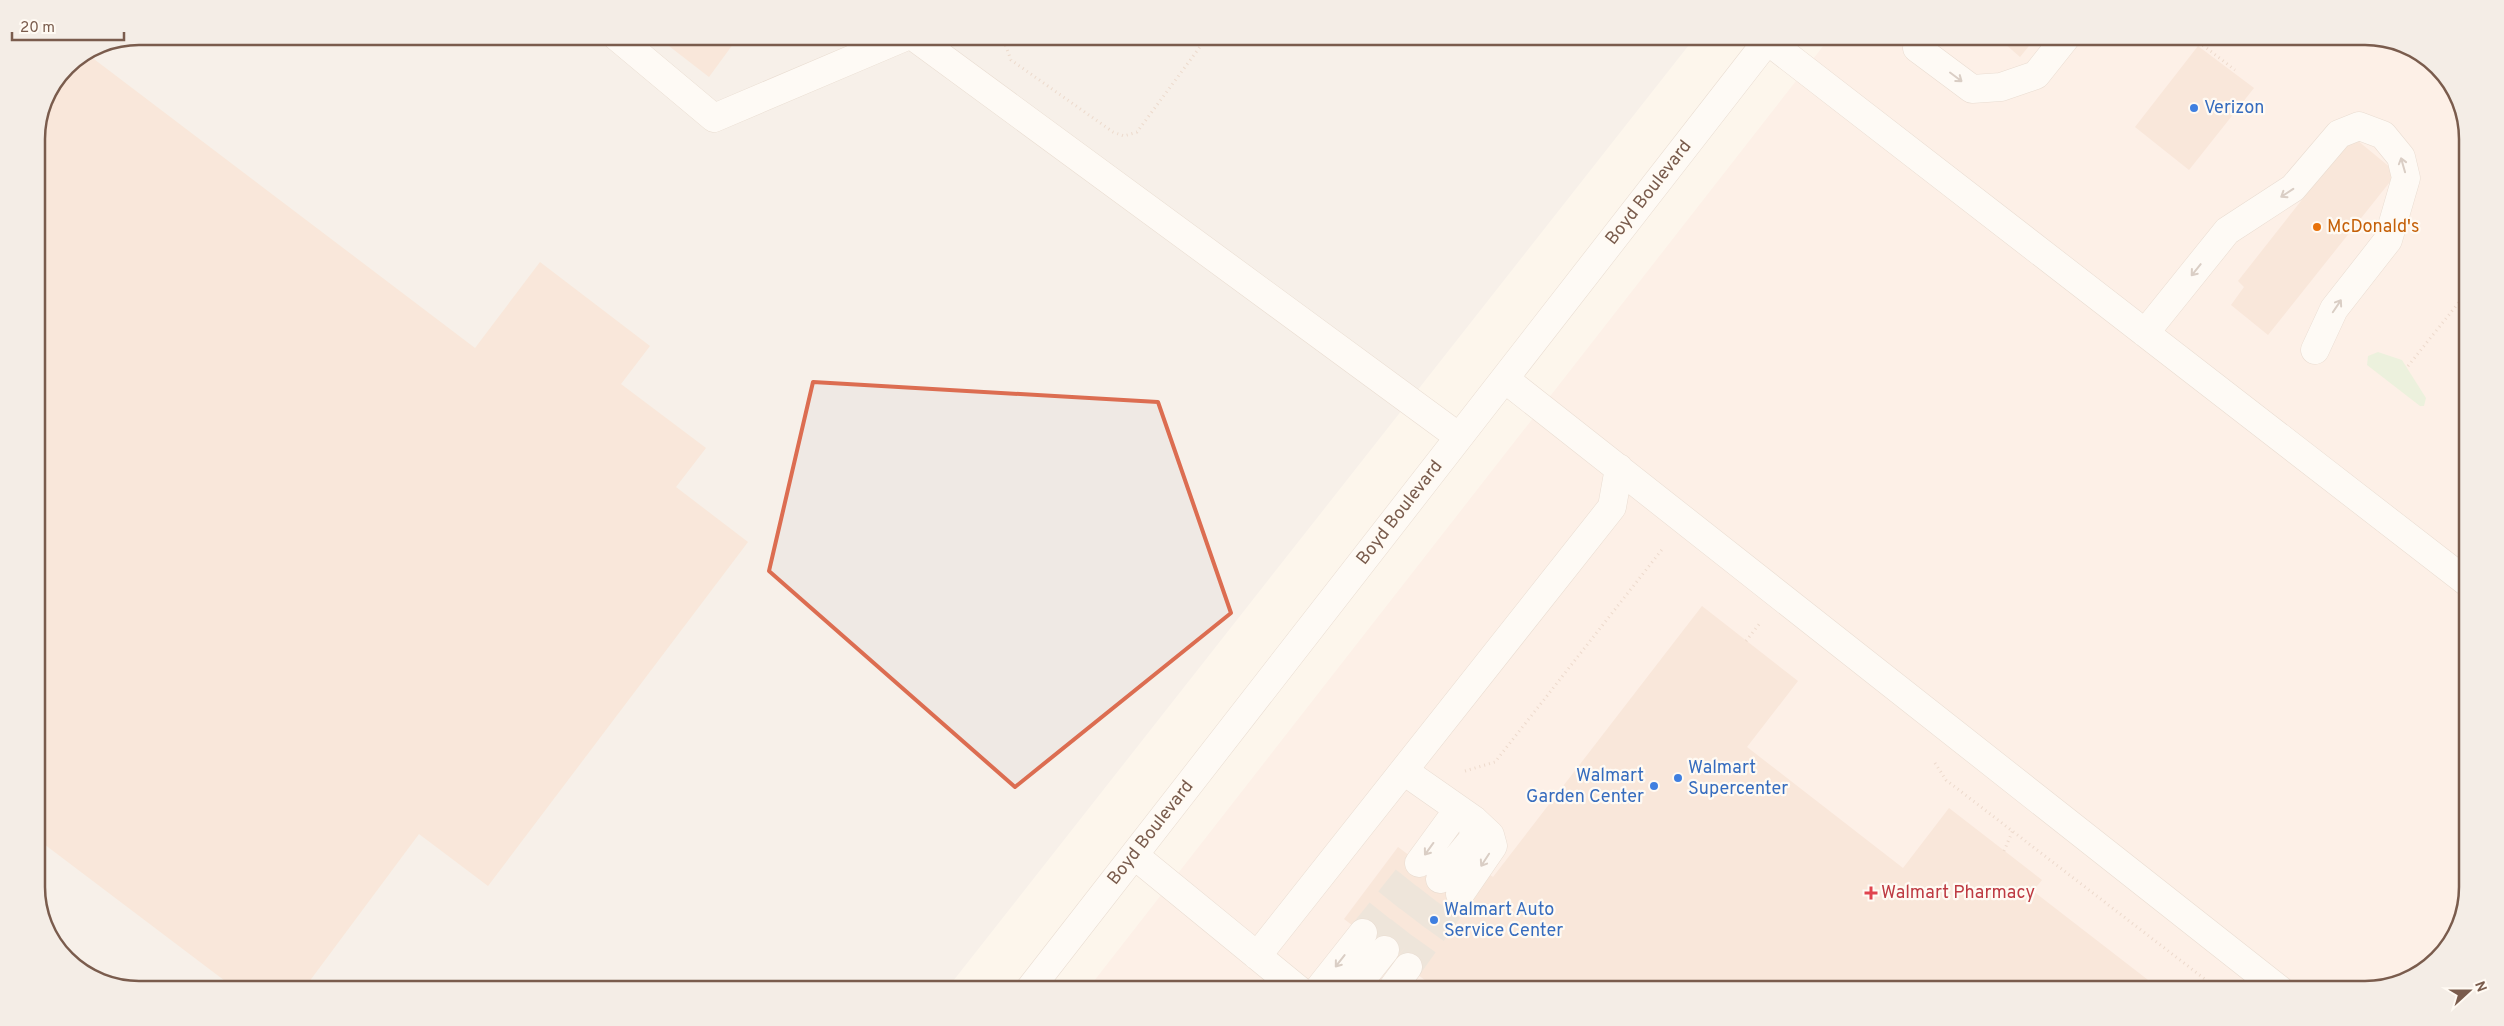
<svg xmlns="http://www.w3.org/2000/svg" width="2504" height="1026" font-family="Overpass,sans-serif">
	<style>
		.commercial { fill: #fde8e0 }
		.industrial { fill: #efe9e4 }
		.green { fill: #d8ecc9 }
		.building { fill: #f3d5c3 }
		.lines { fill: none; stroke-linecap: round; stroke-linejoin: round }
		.minor-tunnel { stroke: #dcd0c4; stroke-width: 28; stroke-dasharray: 28 14; stroke-linecap: butt }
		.minor-casing { stroke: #d1beb0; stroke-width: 29 }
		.path { stroke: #d9b8a5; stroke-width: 3; stroke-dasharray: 1 4; stroke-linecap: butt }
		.minor { stroke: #fff; stroke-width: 28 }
		.oneway { stroke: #af9d94 }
		.marked { fill: none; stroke: #dc6d51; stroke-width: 4; stroke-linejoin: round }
		.shop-dot { fill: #3f7fe0; stroke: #fffaf3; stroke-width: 2 }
		.food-dot { fill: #e8710a; stroke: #fffaf3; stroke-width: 2 }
		.health-dot { fill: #e0444e; stroke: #fffaf3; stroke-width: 2 }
		.labels { text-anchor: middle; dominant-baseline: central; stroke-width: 4.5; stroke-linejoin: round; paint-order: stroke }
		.shop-label { font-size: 18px; fill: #366cbe; stroke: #fffaf3; text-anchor: start }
		.street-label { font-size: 18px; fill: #7a5c4d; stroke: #fffaf3 }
		.food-label { font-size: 18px; fill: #c56008; stroke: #fffaf3; text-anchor: start }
		.health-label { font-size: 18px; fill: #be3a42; stroke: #fffaf3; text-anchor: start }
		.rim { fill: none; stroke: #7a5c4d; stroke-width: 2.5 }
	</style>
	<rect width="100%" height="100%" fill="#fdf6ec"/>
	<path class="commercial" d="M1831,36H2365L2404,44L2447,77L2468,132V887L2460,926L2422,972L2366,990H1087Z"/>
	<path class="industrial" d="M139,36H1696L946,990H139L100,982L57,949L36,894V132L66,66L100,44Z"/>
	<path class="green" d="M2378,352L2402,360L2426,398L2424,406H2420L2367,365L2368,356Z"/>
	<path class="building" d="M656,36H739L709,77Z
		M1996,36H2037L2020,57Z
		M2198,46L2254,88L2189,170L2135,127Z
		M86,53L475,348L540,262L650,346L621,384L706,448L676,487L748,542L488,886L419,834L303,990H237L36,838V132L44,99L66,66Z
		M2352,136L2397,173L2268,335L2231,305L2244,287L2238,281Z
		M1702,606L1798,681L1747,747L1903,868L1949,808L2042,880L2033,891L2161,990H1438L1344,919L1398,847L1465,897L1490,875L1493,877Z"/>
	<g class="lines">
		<path class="minor-tunnel" d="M1363,933L1419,863
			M1385,950L1440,879
			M1408,967L1460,894"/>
		<g class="minor-casing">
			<path id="minor" d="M616,36L714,118L907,36
				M913,36L1459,437
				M1768,41L2468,583
				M1917,48L1972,89L2001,87L2036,75L2067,36
				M2145,333L2227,231L2293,188L2339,134L2359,126L2383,135L2401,157L2406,178L2388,240L2334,309L2315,350
				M1505,379L2280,990
				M1404,771L1474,820L1490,835L1493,846L1460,894
				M1134,855L1299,990
				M1419,863L1454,815V806
				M1440,879L1473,839L1474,820
				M1257,956L1612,507L1619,468
				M1029,990L1771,36
				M1318,990L1363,933
				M1353,990L1385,950
				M1391,990L1408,967"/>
		</g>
		<path class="path" d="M1002,36L1011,60L1113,132L1124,136L1137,132L1208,36
			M2191,36L2235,70
			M2408,366L2468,291
			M1746,641L1760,623
			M1935,763L1946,780L2219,990
			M1465,771L1495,762L1664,547
			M2004,851L2013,830"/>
		<use href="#minor" class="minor"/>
	</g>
	<defs><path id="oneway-shaft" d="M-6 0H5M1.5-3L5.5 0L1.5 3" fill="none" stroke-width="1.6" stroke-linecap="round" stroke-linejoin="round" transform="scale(1.25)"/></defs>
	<g class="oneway">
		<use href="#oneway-shaft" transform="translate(1956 77) rotate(37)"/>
		<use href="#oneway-shaft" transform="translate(2403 165) rotate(-106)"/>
		<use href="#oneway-shaft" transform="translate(2287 193) rotate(147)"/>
		<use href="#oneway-shaft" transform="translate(2196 270) rotate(129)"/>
		<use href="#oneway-shaft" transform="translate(2337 306) rotate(-56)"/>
		<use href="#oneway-shaft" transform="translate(1429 849) rotate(126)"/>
		<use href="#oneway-shaft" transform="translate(1485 860) rotate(123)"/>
		<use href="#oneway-shaft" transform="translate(1340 961) rotate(128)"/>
	</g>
	<path d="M0 0H2504V1026H0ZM813,382L1158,402L1231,613L1015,787L769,571Z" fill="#fdf6ec" fill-opacity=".55" fill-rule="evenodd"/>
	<path class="marked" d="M813,382L1158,402L1231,613L1015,787L769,571Z"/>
	<g class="shop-dot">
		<circle cx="2194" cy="108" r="5"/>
		<circle cx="1678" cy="778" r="5"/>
		<circle cx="1654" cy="786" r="5"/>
		<circle cx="1434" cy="920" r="5"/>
	</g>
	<circle class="food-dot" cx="2317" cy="227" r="5"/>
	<path class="health-dot" d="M1868.5 885.5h5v5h5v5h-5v5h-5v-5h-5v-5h5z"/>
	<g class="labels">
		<g class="shop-label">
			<text x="2204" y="108">Verizon</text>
			<text x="1688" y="768">Walmart<tspan x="1688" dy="21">Supercenter</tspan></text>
			<text x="1644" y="776" text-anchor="end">Walmart<tspan x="1644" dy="21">Garden Center</tspan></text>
			<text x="1444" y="910">Walmart Auto<tspan x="1444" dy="21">Service Center</tspan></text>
		</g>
		<g class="street-label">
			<text transform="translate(1649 193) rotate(-52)">Boyd Boulevard</text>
			<text transform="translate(1400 513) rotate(-52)">Boyd Boulevard</text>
			<text transform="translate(1151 833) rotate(-52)">Boyd Boulevard</text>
		</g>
		<g class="food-label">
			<text x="2327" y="227">McDonald's</text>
		</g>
		<g class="health-label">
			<text x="1881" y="893">Walmart Pharmacy</text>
		</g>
	</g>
	<path d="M0 0H2504V1026H0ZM139 45H2365A94 94 0 0 1 2459 139V887A94 94 0 0 1 2365 981H139A94 94 0 0 1 45 887V139A94 94 0 0 1 139 45Z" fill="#f4ede6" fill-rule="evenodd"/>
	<path class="rim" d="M139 45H2365A94 94 0 0 1 2459 139V887A94 94 0 0 1 2365 981H139A94 94 0 0 1 45 887V139A94 94 0 0 1 139 45Z"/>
	<g transform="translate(2469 991) rotate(69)" stroke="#fffaf3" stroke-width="4" paint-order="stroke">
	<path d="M0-4L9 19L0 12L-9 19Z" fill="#7a5c4d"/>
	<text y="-8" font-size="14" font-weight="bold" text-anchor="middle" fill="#7a5c4d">N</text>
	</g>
	<path d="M12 32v8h112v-8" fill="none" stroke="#7a5c4d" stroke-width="2.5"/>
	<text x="20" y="32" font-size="15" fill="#7a5c4d" stroke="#fffaf3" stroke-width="4" paint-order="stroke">20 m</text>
</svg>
